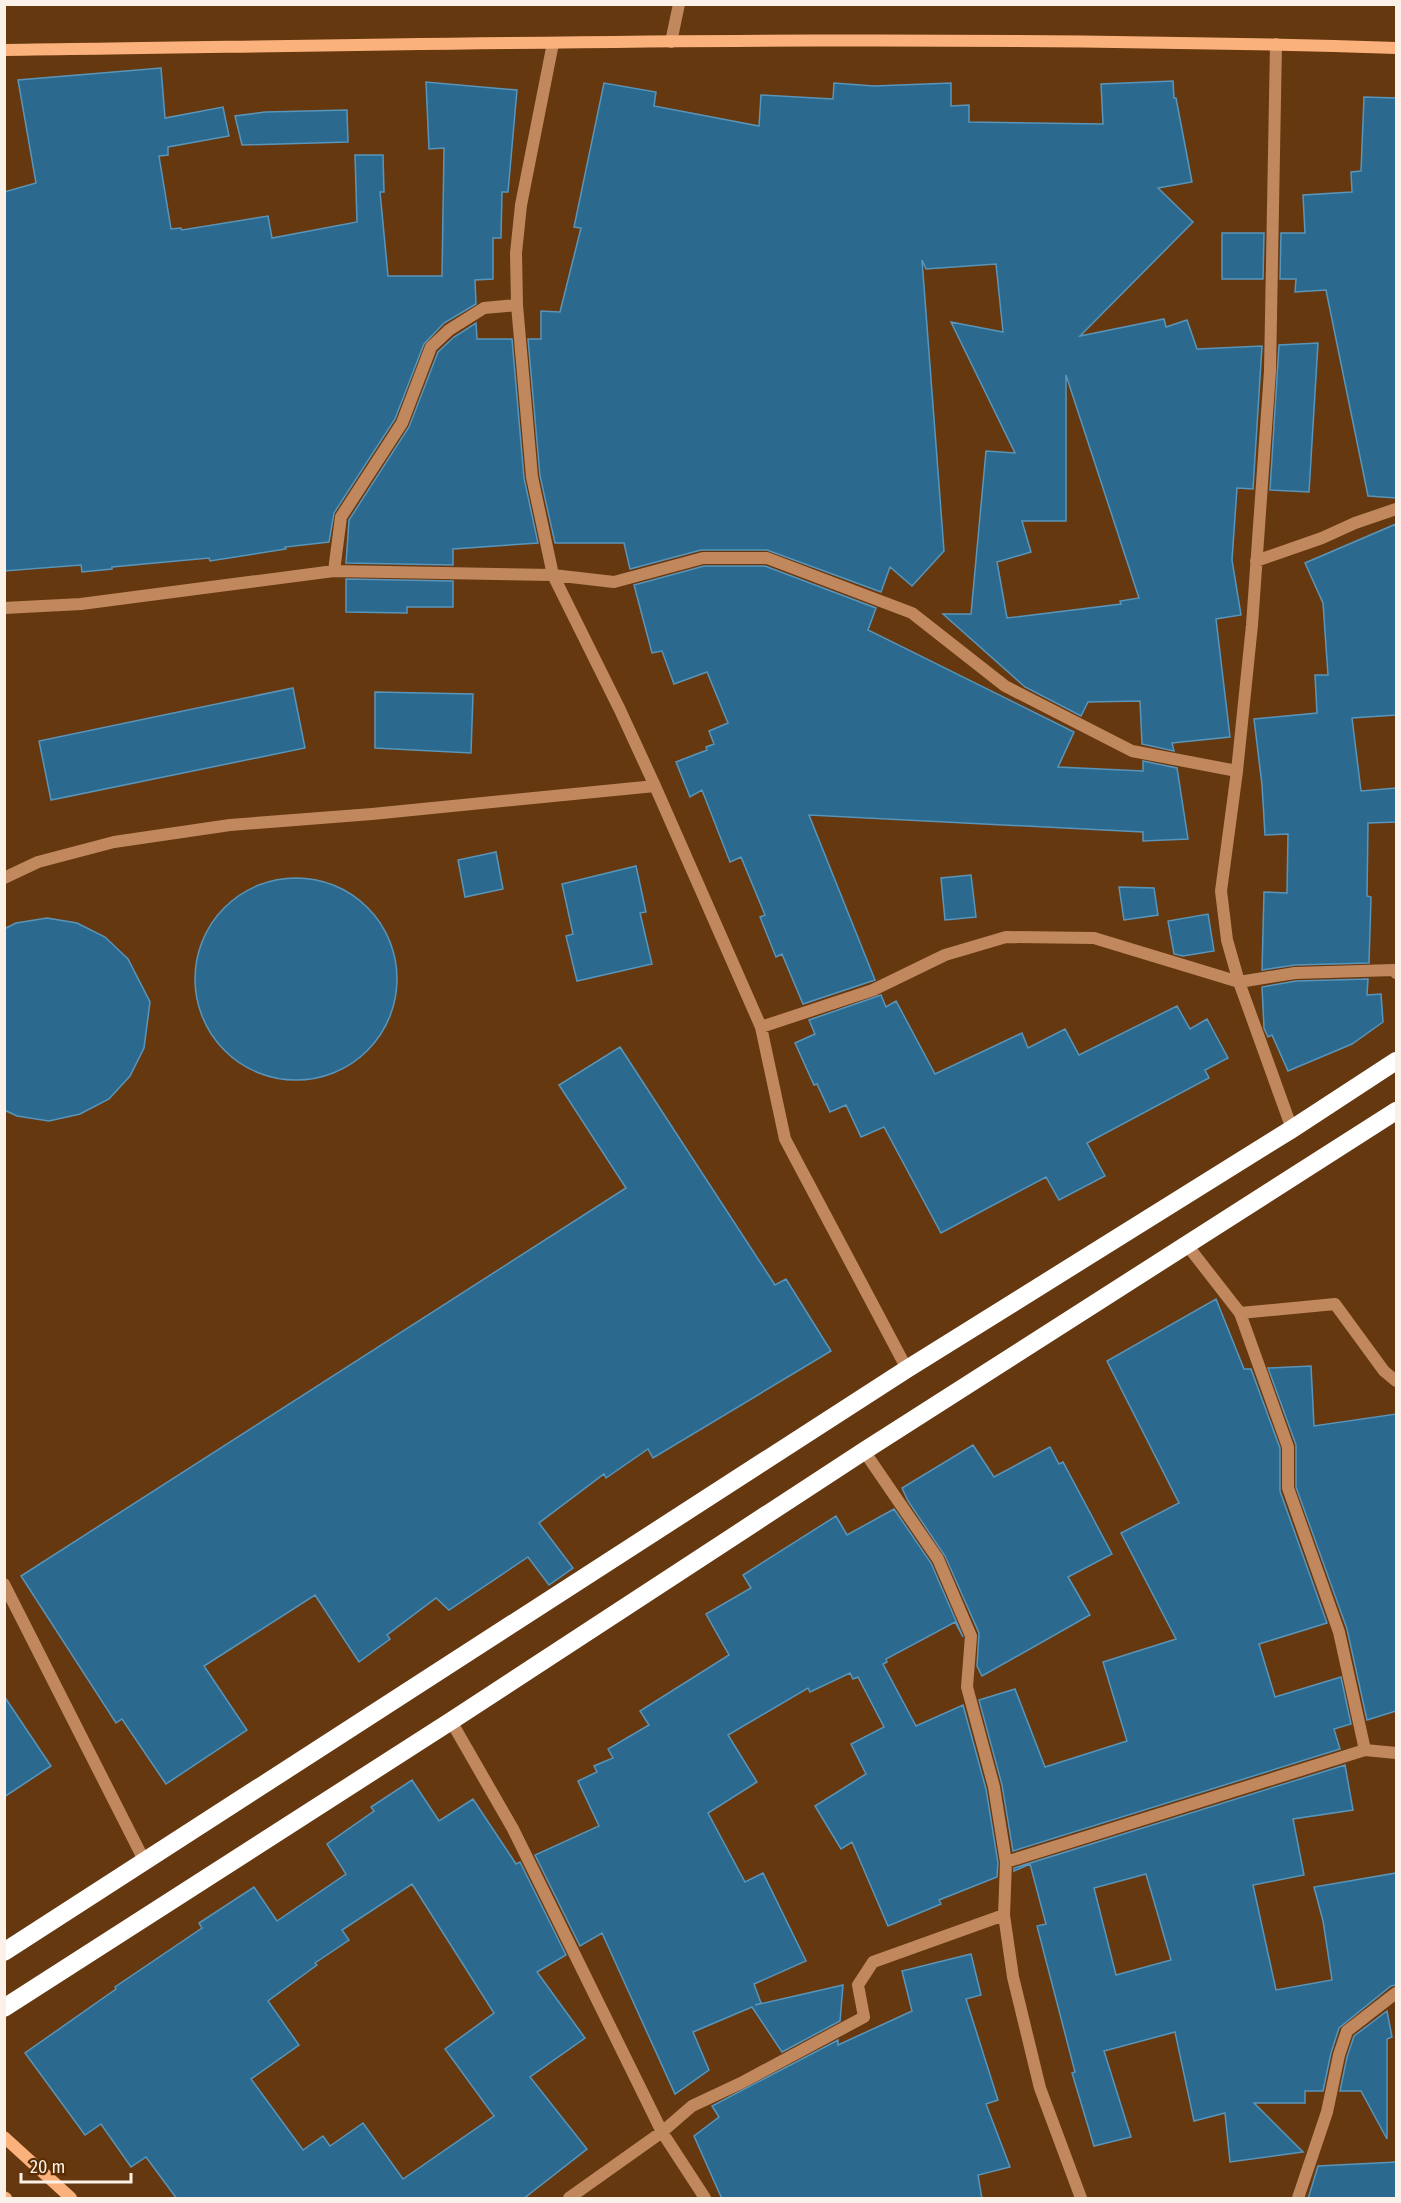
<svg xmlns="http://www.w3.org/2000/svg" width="1401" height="2203" font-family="'Fira Sans Condensed',sans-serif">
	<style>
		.building { fill: #2b6a8e; stroke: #5995ba; stroke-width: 1.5; fill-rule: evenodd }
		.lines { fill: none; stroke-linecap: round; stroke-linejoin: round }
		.street { stroke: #c1885e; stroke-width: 12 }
		.secondary { stroke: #fab17c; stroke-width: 12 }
		.highway { stroke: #fff; stroke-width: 18 }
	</style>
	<rect width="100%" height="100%" fill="#663810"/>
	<path class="building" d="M161,68L165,118L223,107L229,136L168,147V155L159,156L171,229L181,228L182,230L268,216L272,238L357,222L355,155H383L384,192H380L388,276H442L444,148L429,149L426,82L517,90L508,192H502L501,238H493V279L475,280L476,304L444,323L424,344L395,419L334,513L329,542L285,547L286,549L210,561L209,558L112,567V569L82,572L81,565L4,571V192L36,183L18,80Z
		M1173,81L1174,98H1176L1192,182L1158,188L1193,222L1080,336L1164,319L1166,327L1187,320L1197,349L1262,346L1253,489L1237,488L1232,560L1241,615L1216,619L1230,737L1172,743L1174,751L1142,744L1140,701L1088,702L1081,716L1025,687L943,614H971L986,451L1015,453L951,322L1003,332L996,264L926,269L922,260L944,551L912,586L890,567L881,592L767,550H701L630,569L624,543H555L540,476L528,339H541V311L560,312L581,228L574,227L604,83L656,92L654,106L759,126L761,95L833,99L834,83L874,86L951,83V106L969,105V122L1103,124L1101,84ZM1066,375L1139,598L1120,601L1121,604L1007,618L997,562L1031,552L1022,521H1066Z
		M1364,97L1396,98V498L1368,496L1326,290L1295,292L1296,279H1280L1281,233H1305L1303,195L1352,192L1351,172L1361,171Z
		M347,110L348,142L242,145L235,116L265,112Z
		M1222,233H1264L1263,279H1222Z
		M476,323L477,339H512L524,478L538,543L453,549V565L346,563L349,520L409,427L438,352L454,337Z
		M1318,343L1309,492L1270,490L1279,345Z
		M1396,524V715L1352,718L1361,791L1396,788V822L1368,823L1367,896L1371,897L1369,963L1295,965L1262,970L1264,892L1287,893L1288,834L1265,835L1262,785L1254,719L1317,713L1315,675H1328L1323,603L1305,563Z
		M704,566H765L876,608L868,630L1074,732L1058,767L1143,771V761L1177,768L1188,839L1143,841V832L809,815L875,980L803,1004L782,954L776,957L760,917L765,915L741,857L730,862L702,790L690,797L676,762L707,750L706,747L714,744L709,731L728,723L707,672L674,684L662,651L652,653L634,585Z
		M346,579L453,581V607H407V613L346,612Z
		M293,688L305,748L51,800L39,741Z
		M375,692L473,694L471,753L375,748Z
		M496,852L503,889L465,897L458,860Z
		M636,866L646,912L640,913L652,964L577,981L566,936L573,934L562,884Z
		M971,875L976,917L945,920L941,878Z
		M195 979a101 101 0 1 1 202 0a101 101 0 1 1-202 0Z
		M1119,887L1154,888L1158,915L1124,920Z
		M1208,914L1214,951L1183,956L1174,954L1168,921Z
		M47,918L77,923L105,937L128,959L150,1002L144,1048L130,1076L109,1099L80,1114L49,1121L17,1116L4,1110V929L16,923Z
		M1368,979L1367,995L1381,994L1383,1022L1352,1044L1288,1071L1272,1035L1268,1037L1264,1028L1262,987L1296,981Z
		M881,995L886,1007L896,1001L935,1074L1022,1033L1028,1048L1065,1029L1079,1055L1177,1006L1190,1029L1207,1019L1228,1058L1205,1070L1209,1078L1087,1143L1105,1176L1059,1200L1046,1177L941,1233L884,1127L861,1137L846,1105L830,1112L817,1084L814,1085L795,1043L815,1034L809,1020Z
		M620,1047L775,1285L786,1279L831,1351L653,1458L648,1449L606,1478L604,1474L539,1523L573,1568L549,1585L528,1557L449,1610L436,1598L387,1635L390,1639L359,1662L315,1595L204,1666L247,1730L166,1784L122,1719L116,1723L21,1576L626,1188L559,1085Z
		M1216,1299L1244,1369H1251L1280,1448V1491L1327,1623L1259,1644L1275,1697L1341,1677L1351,1724L1334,1729L1340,1749L1013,1851L1002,1785L979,1700L1015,1689L1045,1767L1127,1741L1103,1662L1176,1639L1121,1533L1179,1503L1107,1361Z
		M1311,1366L1314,1426L1396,1414V1711L1367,1720L1347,1629L1296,1487V1445L1268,1368Z
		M973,1445L994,1477L1050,1447L1059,1464L1063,1462L1112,1554L1068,1577L1090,1615L982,1676L977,1666L979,1633L945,1556L908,1501L902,1488Z
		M894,1509L931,1563L963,1637L955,1622L886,1659L887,1662L883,1664L916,1726L963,1705L986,1789L998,1863L997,1877L939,1900L941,1904L888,1926L852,1842L841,1849L815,1806L866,1774L851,1744L884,1727L858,1677L853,1679L850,1673L810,1692L808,1688L728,1735L757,1782L708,1813L745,1882L763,1873L806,1961L754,1984L761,2003L755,2005L843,1985L840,2021L782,2052L752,2007L693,2032L709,2070L675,2094L602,1933L580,1946L535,1855L599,1826L578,1781L597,1772L594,1766L613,1758L608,1749L649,1725L640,1711L729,1655L706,1614L751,1588L743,1575L836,1516L847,1535Z
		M4,1696L51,1766L4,1797Z
		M1345,1765L1353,1810L1293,1819L1304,1875L1253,1885L1276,1990L1332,1980L1323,1921L1314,1887L1396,1873V1985L1391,1986L1339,2028L1331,2053L1323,2091H1305V2103H1254L1303,2152L1230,2162L1225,2113L1194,2121L1175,2032L1104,2051L1131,2137L1094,2146L1072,2073L1075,2072L1037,1926L1046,1924L1030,1864L1014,1871V1868ZM1146,1874L1171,1960L1116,1975L1094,1888Z
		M412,1780L439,1821L473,1799L516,1864L520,1862L566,1955L537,1972L585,2038L530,2077L587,2149L523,2199H177L146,2157L131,2167L101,2124L85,2135L25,2053L116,1989L115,1987L202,1928L199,1923L254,1887L277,1921L346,1874L327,1844L374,1811L371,1807ZM412,1884L494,2013L445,2049L494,2116L403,2179L363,2123L330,2146L323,2136L303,2150L251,2079L299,2045L268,2001L317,1965L315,1963L349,1940L342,1930Z
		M971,1954L981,1995L966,1999L998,2100L986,2104L1010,2167L978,2175L982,2199H722L694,2136L719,2117L712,2106L838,2040V2045L912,2011L902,1971Z
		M1387,2011L1392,2037L1387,2039V2139L1361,2091H1340L1347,2057L1354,2036Z
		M1396,2162V2199H1308L1318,2166Z"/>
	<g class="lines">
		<path class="street" d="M671,42L679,4
			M553,43L521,205L516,253L517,305L532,477L553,575L614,582L703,558H767L912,613L1005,686L1132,751L1237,771
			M1276,44L1270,371L1252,625L1237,771L1221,891L1227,940L1239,982L1292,1129
			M1256,561L1322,538L1355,523L1396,509
			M334,571L341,517L402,423L431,347L449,330L484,308L517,305
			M4,608L81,604L334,571L553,575L620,710L655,786L761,1027L785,1139L907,1369
			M4,878L38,862L114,842L230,825L372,814L655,786
			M761,1027L873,990L945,955L1006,937L1094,938L1239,982L1295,973L1394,970L1396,973
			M1187,1245L1240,1313L1335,1304L1384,1371L1396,1381
			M1240,1313L1288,1447V1488L1339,1632L1365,1750
			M864,1451L938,1559L971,1636L967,1687L994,1787L1006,1862L1004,1915L1013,1977L1040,2088L1081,2198
			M4,1584L145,1862
			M451,1721L513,1829L662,2132L705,2198
			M1006,1862L1365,1750L1396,1753
			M569,2198L662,2132L692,2106L741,2083L864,2017L858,1985L873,1962L1004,1915
			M1298,2198L1327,2112L1339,2055L1347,2031L1396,1993"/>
		<path class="secondary" d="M4,50C468,44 933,33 1396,48
			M4,2137L71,2198
			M4,2197L6,2198"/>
		<path class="highway" d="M4,1952L907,1369L1292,1129L1396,1061
			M4,2008L451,1721L864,1451L1396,1111"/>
	</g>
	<rect width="1401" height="2203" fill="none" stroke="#fcf1e9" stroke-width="12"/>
	<path d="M21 2173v9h110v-9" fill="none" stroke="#fcf1e9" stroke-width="3"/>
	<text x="30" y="2173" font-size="18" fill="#fcf1e9" stroke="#5a2d02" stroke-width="4.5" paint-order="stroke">20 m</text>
</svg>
